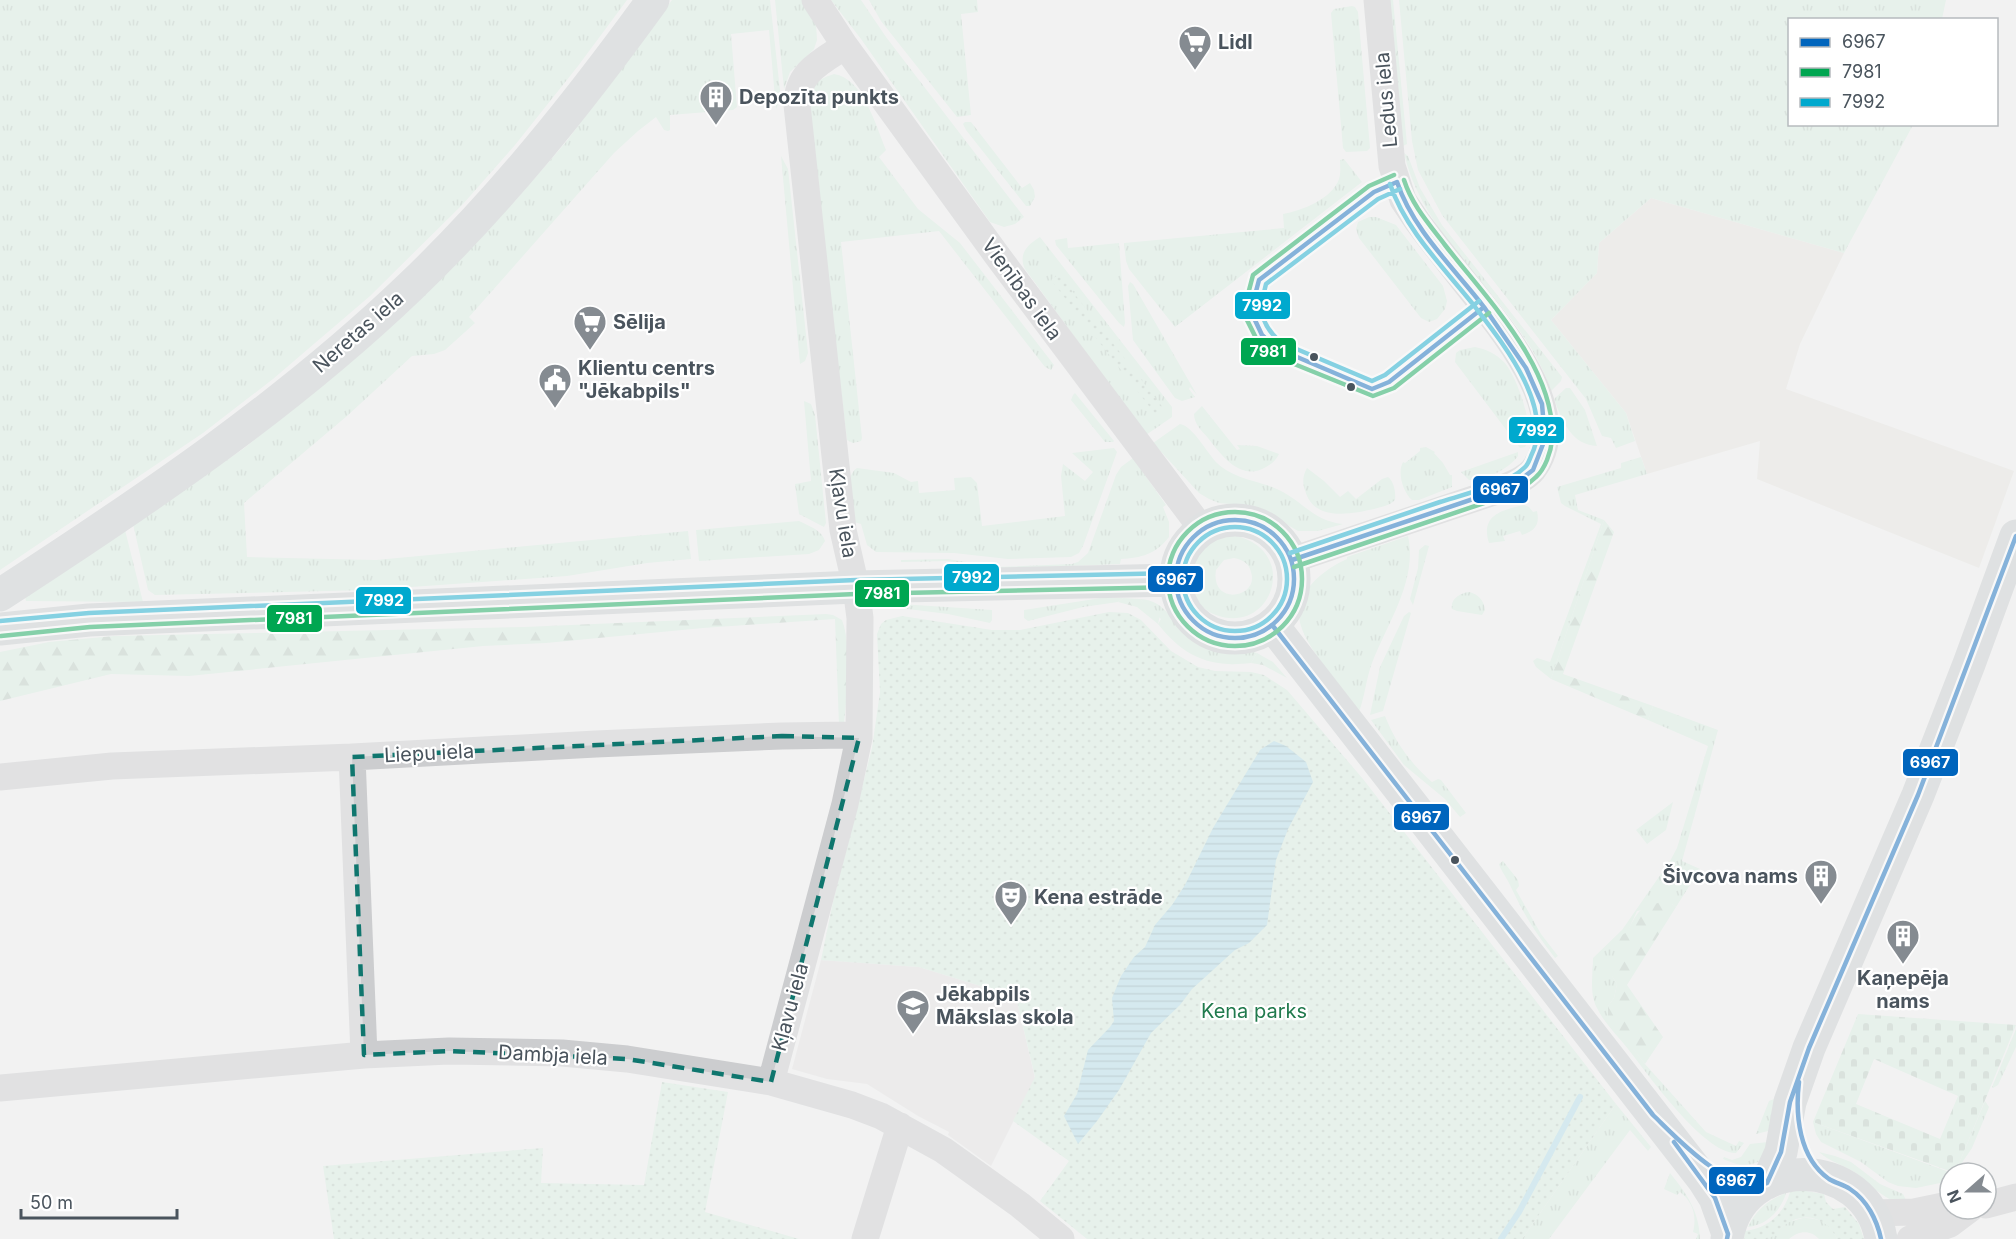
<svg xmlns="http://www.w3.org/2000/svg" width="2016" height="1239" font-family="Inter,sans-serif">
	<style>
		.commercial { fill: #e6e5e0 }
		.education { fill: #e4e3e3 }
		.grass { fill: url(#grass-tufts); fill-rule: evenodd }
		.forest { fill: url(#forest-firs) }
		.cemetery { fill: url(#cemetery-stones); fill-rule: evenodd }
		.park { fill: url(#park-dots) }
		.water { fill: url(#water-rules) }
		.lines { fill: none; stroke-linecap: round; stroke-linejoin: round }
		.stream { stroke: #b1deea; stroke-width: 6 }
		.minor { stroke: #cccdcf; stroke-width: 27 }
		.major { stroke: #c8ccce; stroke-width: 33 }
		.bus-1-casing { stroke: #fff; stroke-width: 9 }
		.bus-2-casing { stroke: #fff; stroke-width: 9 }
		.bus-3-casing { stroke: #fff; stroke-width: 9 }
		.bus-1 { stroke: #0065bd; stroke-width: 4.5 }
		.bus-2 { stroke: #00a651; stroke-width: 4.5 }
		.bus-3 { stroke: #00a9ce; stroke-width: 4.5 }
		.marked { fill: none; stroke: #0f766e; stroke-width: 4.5; stroke-dasharray: 12 8; stroke-linejoin: round }
		.bus-dot { fill: #4a545d; stroke: #fff; stroke-width: 2 }
		.labels { text-anchor: middle; dominant-baseline: central; stroke-width: 4.5; stroke-linejoin: round; paint-order: stroke }
		.poi-label { font-size: 20px; font-weight: bold; fill: #4a545d; stroke: #fff; text-anchor: start }
		.street-label { font-size: 20px; fill: #4a545d; stroke: #fff }
		.park-label { font-size: 20px; fill: #207a4d; stroke: #fff }
		.line-badge { stroke: #fff; stroke-width: 2 }
		.badge-label { font-size: 16px; text-anchor: middle; font-weight: bold; fill: #fff }
	</style>
	<defs>
		<pattern id="grass-tufts" width="24" height="20" patternUnits="userSpaceOnUse" patternTransform="scale(1.5)"><rect width="24" height="20" fill="#d9efe2"/><path d="M3 7l-1-3M5 7V3M7 7l1-3M15 17l-1-3M17 17v-4M19 17l1-3" fill="none" stroke="#bccfc4"/></pattern>
		<pattern id="forest-firs" width="22" height="20" patternUnits="userSpaceOnUse" patternTransform="scale(1.5)"><rect width="22" height="20" fill="#d9efe2"/><path d="M5 1l3.5 6h-7zM16 11l3.5 6h-7z" fill="#bccfc4"/></pattern>
		<pattern id="cemetery-stones" width="16" height="16" patternUnits="userSpaceOnUse" patternTransform="scale(1.5)"><rect width="16" height="16" fill="#d9efe2"/><path d="M2 7V4a2 2 0 0 1 4 0v3zM10 15v-3a2 2 0 0 1 4 0v3z" fill="#bccfc4"/></pattern>
		<pattern id="park-dots" width="8" height="8" patternUnits="userSpaceOnUse" patternTransform="scale(1.5)"><rect width="8" height="8" fill="#d9efe2"/><path d="M2 2h.1M6 6h.1" fill="none" stroke="#bccfc4" stroke-width="1.8" stroke-linecap="round"/></pattern>
		<pattern id="water-rules" width="6" height="5" patternUnits="userSpaceOnUse" patternTransform="scale(1.5)"><rect width="6" height="5" fill="#b1deea"/><path d="M0 2.5h6" fill="none" stroke="#92b7c1"/></pattern>
	</defs>
	<rect width="100%" height="100%" fill="#f2f2f2"/>
	<path class="commercial" d="M1651,198L1844,253L1800,344L1786,389L2014,471L1979,568L1757,479L1760,441L1647,474L1626,413L1551,320L1597,273L1599,243Z"/>
	<path class="education" d="M821,960L919,967L1016,997L1035,1078L991,1166L948,1135L949,1132L918,1116L867,1084L827,1079L792,1069Z"/>
	<path class="grass" d="M0,0H627L578,66L515,145L463,204L370,296L273,379L203,433L0,570Z
		M672,0H770L780,90L779,102L776,109L769,30L731,34L737,107L733,110L670,115V130L668,131L664,130L656,117L638,131L614,153L469,317L475,323L445,350L434,354L412,356L347,416L244,503L247,557L376,560L688,531L691,559L647,563L567,576L369,590L155,595L148,590L133,524L243,449L355,358L515,201L566,142Z
		M775,0H802L816,23L817,40L814,49L807,56L790,72L784,89Z
		M831,0H861L886,37L1024,217L1015,224L1004,227L990,222L861,39Z
		M869,0H977L978,12L961,14L971,115L957,117L881,21Z
		M1389,0H1393L1407,144L1403,146Z
		M1399,0H1946L1942,19L1790,20V124L1913,125L1844,253L1651,198L1599,243L1597,273L1551,320L1626,413L1635,441L1616,448L1611,438L1602,436L1586,399L1442,215L1418,170L1412,141Z
		M1352,6L1355,7L1358,12L1370,148L1367,151L1346,152L1343,148L1331,13L1334,9Z
		M834,74C863,78 876,126 886,150L879,157L918,209L960,243L1054,365L1051,370L1045,367L939,231L841,242L862,438L861,441L853,443L847,440L807,104C814,86 814,80 834,74Z
		M965,122H971L1022,188L1030,183L1034,190L1035,197L1030,206H1026L966,130L963,124Z
		M1404,153L1408,156L1420,188L1442,225L1562,377L1561,381L1551,391C1522,302 1426,248 1404,153Z
		M781,156L788,169L808,353L805,361L800,364Z
		M1344,159L1362,182L1175,327L1129,269L1126,261L1124,243L1284,228L1283,214C1301,211 1332,199 1339,179C1341,173 1340,166 1340,160Z
		M1369,217H1376L1396,225L1443,286L1447,301L1445,309L1437,319L1429,322L1421,318L1359,238L1356,229L1358,222Z
		M1040,237L1172,407V417L1146,435L1025,269C1018,254 1027,245 1040,237Z
		M1067,238L1068,248L1119,243L1125,323L1124,327L1119,323L1056,245L1055,240Z
		M1130,282L1133,284L1197,395L1190,387L1189,389L1195,397L1182,401L1175,398L1133,340L1128,286Z
		M1475,347C1486,349 1496,354 1504,362C1517,376 1537,432 1525,447L1520,448L1455,362L1456,353L1460,350Z
		M1566,388H1570L1585,410L1597,446C1571,445 1562,420 1554,399Z
		M1075,393L1114,441L1113,442H1105L1071,400L1073,395Z
		M804,401L811,404L815,415L826,523L824,527L799,514L795,484L811,481Z
		M1202,406L1237,450L1240,449L1237,445L1257,446L1279,454C1276,460 1272,464 1266,467C1241,482 1222,456 1208,438C1202,431 1194,424 1194,414Z
		M1180,424C1193,426 1207,453 1217,463C1235,480 1258,480 1279,490C1304,502 1313,521 1343,524L1318,531H1298L1264,511L1252,506L1219,503L1209,499L1199,493L1153,443Z
		M1426,447L1435,452L1434,453L1443,463L1450,475H1452V487L1419,500H1412C1403,492 1397,473 1403,462L1405,463L1420,451V448Z
		M1114,448L1117,452L1083,546L1079,553L1071,557L1008,559L954,553L876,552L867,545L861,524L854,522C852,507 843,477 857,468L894,473L911,482L918,481L919,493L955,490L954,478L971,477L977,483L982,526L1065,516L1061,476L1063,464L1085,481L1093,472L1072,453Z
		M1518,452V456C1509,469 1485,481 1469,480L1461,472Z
		M1641,457L1647,474L1575,495L1578,510L1604,520L1551,679L1536,667L1533,661L1537,658L1550,662L1601,524L1565,506L1561,503L1557,487L1621,468V463Z
		M1133,458L1166,505L1163,507L1169,522V537C1156,554 1141,558 1121,559L1120,564L996,569L948,561L901,562V560L948,559L996,567L1072,564L1078,562L1088,553L1116,475L1121,467Z
		M1307,468L1324,481L1340,497L1348,491L1356,499L1382,479L1388,477C1394,481 1396,493 1395,500C1389,506 1381,507 1374,509C1351,514 1313,522 1305,490C1302,482 1303,475 1307,468Z
		M1524,505L1529,507L1533,512L1537,511C1540,525 1535,531 1522,535L1520,531L1503,536L1505,541L1489,543C1480,515 1502,510 1524,505Z
		M799,521C809,526 822,530 825,541L819,550L809,554L699,561L696,530Z
		M124,526L143,602L26,601L25,597Z
		M1232,535C1302,548 1273,636 1216,615C1204,611 1195,600 1192,589C1184,559 1204,539 1232,535ZM1234,558C1243,560 1249,563 1251,572C1260,598 1210,607 1216,570L1224,560Z
		M1408,536C1418,580 1387,624 1372,663C1366,679 1365,696 1359,712C1344,690 1308,650 1301,626C1291,595 1322,570 1347,559V557Z
		M1425,545L1429,546L1413,605L1410,599L1418,568L1419,550Z
		M1469,592C1478,594 1484,600 1485,610L1482,615L1457,611L1452,609C1450,599 1460,593 1469,592Z
		M1101,598H1123L1118,602L1083,607L1028,621L1024,618V610Z
		M1140,599C1167,600 1173,626 1194,639C1214,651 1236,647 1257,653L1251,663C1210,668 1184,657 1158,624L1161,619Z
		M900,604L992,610V620L990,623L948,614L908,609L903,608Z
		M1409,612L1411,613L1383,711L1370,715L1380,667L1404,616Z
		M1653,706L1718,730L1682,861L1700,869L1676,907L1672,904L1637,911L1627,933L1616,945V962L1612,976L1617,984L1614,998L1608,1006L1609,1017L1645,1064L1706,1132L1736,1146L1739,1141L1744,1143L1736,1153C1704,1154 1647,1073 1628,1049C1618,1036 1604,1023 1597,1008C1589,993 1593,974 1593,958L1622,930L1670,861L1677,848L1708,746L1648,720Z
		M1385,716C1395,742 1411,764 1432,782L1438,779L1441,780L1466,813L1460,817L1445,799L1404,765L1371,720Z
		M1673,802L1666,830L1647,844L1636,830Z
		M1503,861L1518,880L1519,886L1516,890L1541,934L1558,956L1555,958C1535,932 1524,915 1510,885C1507,878 1501,871 1499,864Z
		M2016,1029V1047L1998,1085L1993,1088L1992,1087Z
		M1774,1099H1776L1768,1131L1756,1134L1769,1101Z
		M1985,1101L1989,1107L1972,1148L1955,1173Z
		M1616,1104L1651,1147L1648,1151L1630,1130L1549,1239H1522Z
		M1813,1122L1952,1173H1950V1181L1916,1188L1898,1186L1888,1182L1861,1162L1821,1142L1816,1134Z
		M1768,1142L1762,1160C1747,1168 1737,1165 1723,1159L1724,1157L1732,1160L1741,1157L1750,1144Z
		M1819,1152L1835,1156L1851,1162L1880,1184L1903,1194L1906,1200L1899,1203C1879,1196 1872,1185 1856,1173C1844,1165 1830,1162 1819,1152Z
		M1670,1173C1687,1194 1699,1211 1700,1239H1696L1698,1234L1693,1232C1697,1216 1693,1202 1680,1192L1677,1195L1664,1189Z
		M1786,1193C1781,1211 1766,1225 1748,1227C1756,1210 1768,1200 1786,1193Z
		M1803,1218C1820,1218 1830,1223 1837,1239H1819C1810,1229 1798,1231 1789,1239H1768L1788,1222Z"/>
	<path class="forest" d="M1604,520L1614,532L1563,674L1653,706L1648,720L1551,679Z
		M1123,598L1140,599C1147,606 1154,607 1160,615L1158,624L1137,607L1118,602Z
		M826,614L833,615L842,620C852,647 847,695 844,724L839,725L835,619L703,628L546,643L483,646L189,676L111,674L0,701V652L49,642L114,636L524,627Z
		M1257,653L1273,662L1287,678L1263,665L1251,663Z
		M1662,902L1672,904L1676,907L1627,985L1663,1037L1645,1064L1608,1017V1006L1614,998L1617,984L1612,976L1611,966L1616,962C1616,953 1613,941 1621,936C1627,931 1625,936 1628,930C1639,910 1639,907 1662,902Z"/>
	<path class="cemetery" d="M1858,1014L2016,1025L1955,1173L1813,1122ZM1874,1059L1958,1096L1940,1139L1856,1104Z"/>
	<path class="park" d="M1059,274L1164,409L1156,415L1051,280Z
		M1109,612L1128,613L1141,620L1171,651L1198,667L1215,671L1251,672L1264,675L1287,690L1363,779L1616,1104L1522,1239H1087L1040,1201L1069,1161L1013,1121L1035,1077L1016,997L919,967L821,960L833,902L872,748L880,692L877,634L881,624L886,620L902,616L992,630H1020Z
		M662,1082L728,1092L705,1212L799,1239H334L323,1166L543,1148L541,1183L644,1185Z
		M1800,1190L1824,1194L1826,1202L1833,1209L1845,1207L1859,1224L1864,1239H1837C1828,1218 1805,1211 1786,1224C1780,1228 1774,1237 1767,1239C1761,1239 1750,1239 1744,1239L1745,1231C1768,1228 1784,1214 1790,1192Z"/>
	<path class="water" d="M1274,741L1286,746L1306,762L1313,782L1288,829L1276,860L1267,925L1249,943L1235,950L1192,989L1180,1005L1151,1033L1119,1090L1097,1121L1078,1144L1064,1116L1077,1094L1088,1050L1110,1027L1114,1021L1112,998L1121,976L1134,957L1145,947L1155,925L1172,905L1185,885L1213,828L1260,750Z"/>
	<g class="lines">
		<path class="stream" d="M1501,1239L1519,1212L1580,1097"/>
		<path class="minor" d="M815,0L845,46L996,254L1202,529
			M1292,560L1494,492C1506,486 1524,481 1533,470C1575,415 1503,331 1470,289C1452,266 1434,244 1417,221L1403,200L1392,166L1377,0
			M352,757L364,1055
			M0,777L112,766L352,757L596,744L782,736L847,735L859,738
			M771,1082L845,804L859,738L860,618L856,587L843,530L797,105C797,72 821,62 845,46
			M0,1088L364,1055L449,1051L562,1053L627,1059L771,1082L852,1105L881,1116L943,1150L1020,1205L1061,1239
			M1986,1205L2016,1197
			M1872,1213L1914,1212L1943,1206L1950,1207
			M865,1239L900,1126
			M1910,1239L1950,1224L1970,1209"/>
		<path class="major" d="M1176 579a59 59 0 1 1 118 0a59 59 0 1 1-118 0Z
			M0,595C143,502 286,406 410,287C501,200 579,102 653,0
			M1273,626L1703,1179L1715,1198L1728,1234
			M0,629L89,620L856,587L1176,580
			M1767,1183L1781,1152L1790,1102L1809,1048L1918,795L1969,664L2016,536
			M1727,1239C1740,1152 1867,1154 1881,1239"/>
		<g class="bus-1-casing">
			<path id="bus-1" d="M1397,182C1413,230 1454,268 1484,307L1389,382L1372,389L1276,348L1262,335L1254,318V299L1259,280L1374,192Z
				M1176 579a59 59 0 1 1 118 0a59 59 0 1 1-118 0Z
				M1292,560L1494,492L1520,480L1533,470L1545,439L1542,404L1526,368L1484,307
				M1273,626L1653,1115C1678,1139 1728,1194 1767,1183L1781,1152L1790,1102L1809,1048L1918,795L2016,536
				M1799,1082C1795,1115 1799,1158 1829,1179C1836,1183 1844,1185 1850,1189C1867,1200 1877,1220 1881,1239
				M1674,1142L1715,1198L1728,1234L1727,1239"/>
		</g>
		<g class="bus-2-casing">
			<path id="bus-2" d="M1394,175L1369,186L1253,275L1247,298L1246,318L1257,340L1272,355L1373,396L1394,388L1489,313
				M1168 579a67 67 0 1 1 134 0a67 67 0 1 1-134 0Z
				M1294,567L1496,499C1510,493 1525,488 1536,477C1545,469 1551,452 1552,440C1557,369 1486,298 1445,245C1429,224 1412,205 1404,180
				M1,636L90,627L856,594L1176,587"/>
		</g>
		<g class="bus-3-casing">
			<path id="bus-3" d="M1400,189L1378,199L1266,284C1259,311 1260,323 1280,342L1372,381L1385,375L1479,301
				M1183 579a52 52 0 1 1 104 0a52 52 0 1 1-104 0Z
				M1290,553C1340,536 1390,519 1440,502C1462,495 1508,484 1524,468C1528,465 1529,461 1531,456C1556,407 1501,341 1472,303C1443,267 1405,229 1390,184
				M0,621L89,613L856,580L1176,573"/>
		</g>
		<use href="#bus-1" class="bus-1"/>
		<use href="#bus-2" class="bus-2"/>
		<use href="#bus-3" class="bus-3"/>
	</g>
	<path d="M0 0H2016V1239H0ZM782,736L859,738L771,1082L627,1059L449,1051L364,1055L352,757Z" fill="#f2f2f2" fill-opacity=".55" fill-rule="evenodd"/>
	<path class="marked" d="M782,736L859,738L771,1082L627,1059L449,1051L364,1055L352,757Z"/>
	<defs>
		<g id="supermarket-pin" transform="scale(1.725)"><path d="M0 17L-7.5 6A9.5 9.5 0 1 1 7.5 6Z" fill="#858b91" stroke="#fff"/><path d="M-6-5.5h2.5l.6 2H6L4.5 2H-2.5L-4.4-4H-6ZM-1.5 3.2a1.3 1.3 0 1 0 .1 0ZM3 3.2a1.3 1.3 0 1 0 .1 0Z" fill="#fff"/></g>
		<g id="building-pin" transform="scale(1.725)"><path d="M0 17L-7.5 6A9.5 9.5 0 1 1 7.5 6Z" fill="#858b91" stroke="#fff"/><path d="M-4-6H4V6H1V3H-1V6H-4ZM-2.5-4.3h1.7v1.8h-1.7ZM.8-4.3h1.7v1.8H.8ZM-2.5-1h1.7V.8h-1.7ZM.8-1h1.7V.8H.8Z" fill="#fff"/></g>
		<g id="civic-pin" transform="scale(1.725)"><path d="M0 17L-7.5 6A9.5 9.5 0 1 1 7.5 6Z" fill="#858b91" stroke="#fff"/><path d="M-.6-6.5H3V-4.5H.6V-3L4-1V1h2V6H-6V1h2V-1L-.6-3ZM-1.2 2.5V6h2.4V2.5Z" fill="#fff"/></g>
		<g id="theatre-pin" transform="scale(1.725)"><path d="M0 17L-7.5 6A9.5 9.5 0 1 1 7.5 6Z" fill="#858b91" stroke="#fff"/><path d="M-5-5.5Q0-4 5-5.5V0Q5 5 0 6Q-5 5-5 0ZM-3.3-2.5H-1v1.5H-3.3ZM1-2.5H3.3v1.5H1ZM-2.8 1Q0 5.5 2.8 1Z" fill="#fff"/></g>
		<g id="school-pin" transform="scale(1.725)"><path d="M0 17L-7.5 6A9.5 9.5 0 1 1 7.5 6Z" fill="#858b91" stroke="#fff"/><path d="M0-5L7-2L0 1L-7-2ZM-4 1L0 2.5L4 1V4Q0 6-4 4Z" fill="#fff"/></g>
	</defs>
	<g fill-rule="evenodd">
		<use href="#supermarket-pin" x="1195" y="42"/>
		<use href="#building-pin" x="716" y="97"/>
		<use href="#supermarket-pin" x="590" y="322"/>
		<use href="#civic-pin" x="555" y="380"/>
		<use href="#building-pin" x="1821" y="876"/>
		<use href="#theatre-pin" x="1011" y="897"/>
		<use href="#building-pin" x="1903" y="936"/>
		<use href="#school-pin" x="913" y="1006"/>
	</g>
	<g class="bus-dot">
		<circle cx="1314" cy="357" r="5"/>
		<circle cx="1351" cy="387" r="5"/>
		<circle cx="1455" cy="860" r="5"/>
	</g>
	<g class="labels">
		<g class="poi-label">
			<text x="1218" y="42">Lidl</text>
			<text x="739" y="97">Depozīta punkts</text>
			<text x="613" y="322">Sēlija</text>
			<text x="578" y="368">Klientu centrs<tspan x="578" dy="23">"Jēkabpils"</tspan></text>
			<text x="1798" y="876" text-anchor="end">Šivcova nams</text>
			<text x="1034" y="897">Kena estrāde</text>
			<text x="1903" y="978" text-anchor="middle">Kaņepēja<tspan x="1903" dy="23">nams</tspan></text>
			<text x="936" y="994">Jēkabpils<tspan x="936" dy="23">Mākslas skola</tspan></text>
		</g>
		<g class="street-label">
			<text transform="translate(1386 100) rotate(-95)">Ledus iela</text>
			<text transform="translate(1022 289) rotate(54)">Vienības iela</text>
			<text transform="translate(358 332) rotate(-41)">Neretas iela</text>
			<text transform="translate(843 513) rotate(81)">Kļavu iela</text>
			<text transform="translate(429 753) rotate(-3)">Liepu iela</text>
			<text transform="translate(790 1007) rotate(-75)">Kļavu iela</text>
			<text transform="translate(553 1055) rotate(3)">Dambja iela</text>
		</g>
		<g class="park-label">
			<text x="1254" y="1011">Kena parks</text>
		</g>
	</g>
	<g class="line-badge">
		<rect x="1234" y="291" width="57" height="29" rx="6" fill="#00a9ce"/>
		<rect x="1240" y="337" width="57" height="29" rx="6" fill="#00a651"/>
		<rect x="1508" y="416" width="57" height="28" rx="6" fill="#00a9ce"/>
		<rect x="1472" y="475" width="57" height="29" rx="6" fill="#0065bd"/>
		<rect x="943" y="563" width="57" height="29" rx="6" fill="#00a9ce"/>
		<rect x="1147" y="565" width="57" height="28" rx="6" fill="#0065bd"/>
		<rect x="854" y="579" width="56" height="29" rx="6" fill="#00a651"/>
		<rect x="355" y="586" width="57" height="29" rx="6" fill="#00a9ce"/>
		<rect x="266" y="604" width="57" height="29" rx="6" fill="#00a651"/>
		<rect x="1902" y="748" width="57" height="29" rx="6" fill="#0065bd"/>
		<rect x="1393" y="803" width="57" height="28" rx="6" fill="#0065bd"/>
		<rect x="1708" y="1166" width="57" height="29" rx="6" fill="#0065bd"/>
	</g>
	<g class="badge-label">
		<text x="1262" y="311">7992</text>
		<text x="1268" y="357">7981</text>
		<text x="1537" y="436">7992</text>
		<text x="1500" y="495">6967</text>
		<text x="972" y="583">7992</text>
		<text x="1176" y="585">6967</text>
		<text x="882" y="599">7981</text>
		<text x="384" y="606">7992</text>
		<text x="294" y="624">7981</text>
		<text x="1930" y="768">6967</text>
		<text x="1421" y="823">6967</text>
		<text x="1736" y="1186">6967</text>
	</g>
	<rect x="1788" y="18" width="210" height="108" fill="#ffffff" stroke="#b7bbbe" stroke-width="1.5"/>
	<rect x="1800" y="38" width="30" height="9" fill="#0065bd" stroke="#b7bbbe" stroke-width="1.5"/>
	<text x="1842" y="48" font-size="18" fill="#4a545d">6967</text>
	<rect x="1800" y="68" width="30" height="9" fill="#00a651" stroke="#b7bbbe" stroke-width="1.5"/>
	<text x="1842" y="78" font-size="18" fill="#4a545d">7981</text>
	<rect x="1800" y="98" width="30" height="9" fill="#00a9ce" stroke="#b7bbbe" stroke-width="1.5"/>
	<text x="1842" y="108" font-size="18" fill="#4a545d">7992</text>
	<g transform="translate(1968 1191) rotate(249)"><circle r="28" fill="#ffffff" stroke="#b7bbbe" stroke-width="1.5"/>
	<path d="M0-4.5L10 22L0 15L-10 22Z" fill="#858b91"/>
	<text y="-9" font-size="16" font-weight="bold" text-anchor="middle" fill="#4a545d">N</text>
	</g>
	<path d="M21 1209v9h156v-9" fill="none" stroke="#4a545d" stroke-width="3"/>
	<text x="30" y="1209" font-size="18" fill="#4a545d" stroke="#ffffff" stroke-width="4.5" paint-order="stroke">50 m</text>
</svg>
